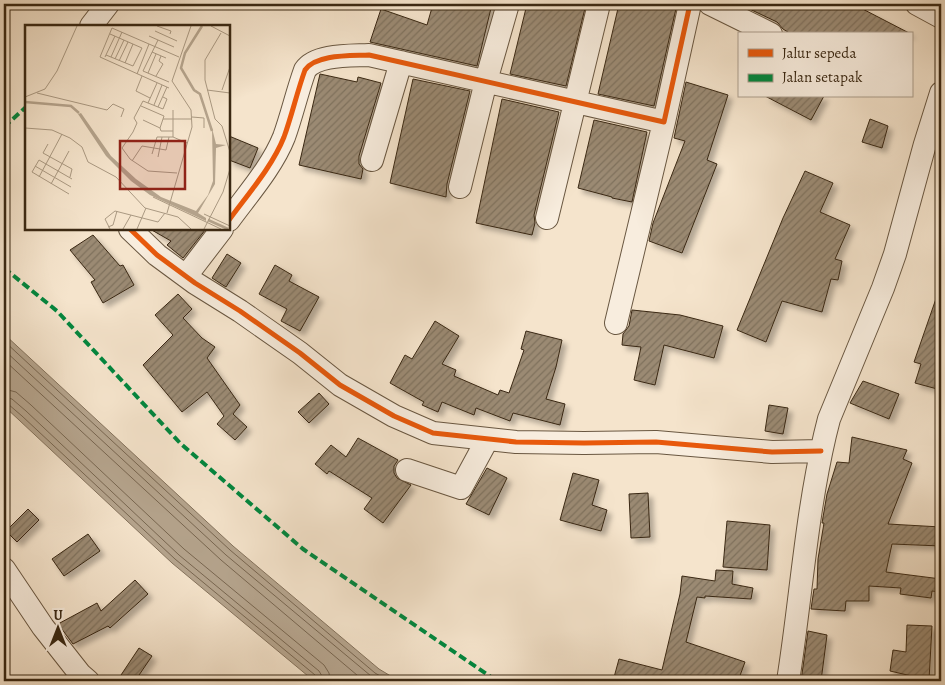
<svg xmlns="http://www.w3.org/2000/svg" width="945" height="685" font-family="Alegreya,serif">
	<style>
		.water { fill: #b5a48d; stroke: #84725c }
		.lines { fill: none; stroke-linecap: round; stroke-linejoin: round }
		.shore { stroke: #786650; stroke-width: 1 }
		.building { fill: url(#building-hatch); stroke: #3a2813; filter: url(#shadow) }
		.minor-casing { stroke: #695741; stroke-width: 24 }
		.minor { stroke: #f8edde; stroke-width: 22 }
		.quiet { stroke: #00873e; stroke-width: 4; stroke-dasharray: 8 4; stroke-linecap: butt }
		.cycleway-casing { stroke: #f8edde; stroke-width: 8 }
		.cycleway { stroke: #e8590c; stroke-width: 5 }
		.inset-river { fill: none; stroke: #b5a48d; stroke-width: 2.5 }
		.inset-road { fill: none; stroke: #aa9982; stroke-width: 1 }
		.view { fill: #8f2418; fill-opacity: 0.15; stroke: #8f2418; stroke-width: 2.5 }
		.inset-edge { fill: none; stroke: #3a2813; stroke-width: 2.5 }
	</style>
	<defs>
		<pattern id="building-hatch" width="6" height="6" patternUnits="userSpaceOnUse" patternTransform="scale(1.25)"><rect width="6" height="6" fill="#9b8a73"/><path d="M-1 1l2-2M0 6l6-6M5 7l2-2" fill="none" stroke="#7f715d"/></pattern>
		<filter id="shadow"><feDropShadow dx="4.5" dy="4.5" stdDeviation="2.5" flood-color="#0004"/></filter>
	</defs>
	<rect width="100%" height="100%" fill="#f5e4cc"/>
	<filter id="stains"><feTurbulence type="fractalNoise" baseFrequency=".004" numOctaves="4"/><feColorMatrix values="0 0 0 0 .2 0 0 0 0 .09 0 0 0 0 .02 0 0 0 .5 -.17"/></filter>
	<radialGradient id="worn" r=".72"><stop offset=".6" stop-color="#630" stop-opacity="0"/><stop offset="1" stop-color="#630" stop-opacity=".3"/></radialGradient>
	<path class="water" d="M4,334L233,546L379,669L399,681H314L172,563L4,406Z"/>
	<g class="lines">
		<path class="shore" d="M4,341L230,550L375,673L389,681
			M4,350L226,555L377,681
			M4,360L221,560L364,681
			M4,389L16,392L31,405L184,549L324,665L329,673L330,681
			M4,397L12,399L26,411L179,555L319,671L322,676L323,681
			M4,403L8,404L22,416L175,559L315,675L317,681"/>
	</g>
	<path class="building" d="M433,4H492L477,66L370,42L381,9L427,25Z
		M527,4H586L566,86L510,74Z
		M619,4H677L654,106L598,94Z
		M739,4H853L911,34H791L783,29L777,22Z
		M320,74L357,82L358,77L381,83L359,156V164L363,169L361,179L299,165Z
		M413,79L470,91L447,184L446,197L390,183Z
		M686,82L728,95L707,160L717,164L682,253L649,241L653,223L685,141L674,138Z
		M765,96H824L811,120Z
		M502,99L559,112L534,215L535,223L532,235L476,223Z
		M870,119L888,126L882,148L862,142Z
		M594,120L647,132L632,202L612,198V197L578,188Z
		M229,136L258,148L250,168L229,160Z
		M805,171L833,183L820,212L850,225L835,259L842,261L838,280L831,279L822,312L782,301L766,342L737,330L783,218Z
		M150,229H206L183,258L167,245L171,241Z
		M93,235L120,266L123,265L134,285L103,303L91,282L95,280L70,250Z
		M227,254L241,263L226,287L212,278Z
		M275,265L292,275L289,281L319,297L300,331L281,321L287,309L259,294Z
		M939,290L941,291V390L915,383L921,364L914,362Z
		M178,294L192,309L183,318L202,338L215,347L207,358L240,405L233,414L247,427L235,440L217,424L224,416L207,392L182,412L143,365L173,335L155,315Z
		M632,310L680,315L723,326L714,358L664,345L655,385L634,380L641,347L622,345L623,334L629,326Z
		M435,321L459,336L442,364L456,370L454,376L498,395L500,390L509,393L524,350L521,349L526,331L562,340L556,367L546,399L565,404L560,425L513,413L510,421L476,408L474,415L442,402L438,412L422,405L424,402L390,383L405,355L412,359Z
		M863,381L899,394L889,419L850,403Z
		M319,393L329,404L309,423L298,412Z
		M769,405L788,408L783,434L765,431Z
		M852,437L907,450L903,459L912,463L888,524L941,527V546L892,544L886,572L941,579V592L932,591L931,598L900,594L901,588L869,586V601H846L845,611L811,609L814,589H817L818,559L824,523H822L827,494L837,462L849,463Z
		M358,438L398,460L394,466V473L397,478L411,485L383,523L364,509L372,498L329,471L327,474L315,464L331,445L346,457Z
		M487,468L507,478L489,515L466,504Z
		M573,473L599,480L592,505L607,510L601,531L560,520Z
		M648,493L650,537L631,538L629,494Z
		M28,509L39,520L17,542L6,531Z
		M727,521L770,525L767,570L723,567Z
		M88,534L100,551L64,576L52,559Z
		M716,570L733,571L732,584L753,588L751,599L705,596V598L697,597L686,642L745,662L738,681H613L619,659L662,670L680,594L682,576L715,581Z
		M135,580L148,594L110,628L108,626L73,644L58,624L97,603L101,611Z
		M907,625L932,626L929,680L890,671L893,650L906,652Z
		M808,631L827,635L821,681H801Z
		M139,648L152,656L135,681H130L121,675Z"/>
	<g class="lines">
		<g class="minor-casing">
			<path id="minor" d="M710,4L771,34
				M917,4L941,17
				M91,26L108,4
				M372,160L401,62
				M460,187L486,81L508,4
				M547,218L599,4
				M229,220C248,194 272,167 284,137C292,115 297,92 305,70C316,54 351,56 369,55L664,122L690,4
				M130,229L157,255L195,283L240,311L300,353L340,385L394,416L433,433L516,442L584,443L656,442L772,452L821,451
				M186,276L222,229
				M616,323L664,122
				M407,470L461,488L487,440
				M4,569L43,627L80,674L88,681
				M788,681C801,599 806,516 825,435L829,419L883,288L895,254L925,144L941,93"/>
		</g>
		<use href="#minor" class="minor"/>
		<path class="quiet" d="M4,127L26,107
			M4,268L57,311L180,443L303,549L497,681"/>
		<g class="cycleway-casing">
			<path id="cycleway" d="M229,220C248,194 272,167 284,137C292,115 297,92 305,70C316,54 351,56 369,55L664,122L690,4
				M130,229L157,255L195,283L240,311L300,353L340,385L394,416L433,433L516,442L584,443L656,442L772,452L821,451"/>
		</g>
		<use href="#cycleway" class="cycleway"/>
	</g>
	<g transform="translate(25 25)">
		<rect width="205" height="205" fill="#f5e4cc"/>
		<path d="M56,88L86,131L111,154L136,172L171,186L183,170L188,156L187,103L191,119L201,120L191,123L190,159L173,188L181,193V196L125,170L106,156L81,131L53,89Z" fill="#b5a48d"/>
		<path class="inset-river" d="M177,1L160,28L156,43L169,65L175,69L187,106M0,77L46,81L54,88M183,195L203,204"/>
		<path class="inset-road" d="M132,1L146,6L145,9M186,1L205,11M130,6L152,16M196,8L180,35V55L190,94L197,101L205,127M124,11L133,15L118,46L144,57M133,15L149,22M127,27L141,33M81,30L108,41L117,23L85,9M80,32L90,11M86,32L97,7M90,34L99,15M94,36L103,17M100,38L108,19M123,48L131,29M112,49L124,19M117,51L111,66L125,73M131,51L138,39L134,36L136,31M144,63L75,32L87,3L154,32M182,65L205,68M197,65L205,42M12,68L82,85L88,79L99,84L96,92M0,72L20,64L32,46L52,1M138,72L142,74L138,84L118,76L109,93L112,98L108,107L97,123L105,134L123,146L152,148M123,78L132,58M129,80L137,60M116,81L139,91L135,103M133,82L142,62M167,92L179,93V103M138,94H167M118,95L135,103L136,106H148M0,103L27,105L45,113L57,122L63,137L91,152L120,183L153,192L166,204M148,112V85M23,119L18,128L47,144L45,152M127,129L132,112H148L162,118M133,132L137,112M107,136L117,121L141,125L144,112M10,141L46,162M14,152L37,109M26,159L44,126M44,169L7,147L14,135L47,154M128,172L196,204M142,188L167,102L166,85L147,56L166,1M179,189L205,201M83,202L88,200L92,186M85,204L80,194L90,186L133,197L140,188M98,204L106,190M112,204L121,183M179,204L198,167L205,144"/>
		<path class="view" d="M95,116H160V164H95Z"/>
		<rect width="205" height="205" class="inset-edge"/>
	</g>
	<rect width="945" height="685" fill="none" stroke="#f5e4cc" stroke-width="20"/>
	<rect x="5" y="5" width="935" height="675" fill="none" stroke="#3a2813" stroke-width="2.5"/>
	<rect x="10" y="10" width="925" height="665" fill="none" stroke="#3a2813"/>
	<rect x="738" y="32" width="175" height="65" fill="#f8edde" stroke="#ac9e8d"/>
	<rect x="748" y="49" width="25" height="8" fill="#e8590c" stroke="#ac9e8d"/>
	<text x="782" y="58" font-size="15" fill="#3a2813">Jalur sepeda</text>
	<rect x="748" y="74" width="25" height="8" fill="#00873e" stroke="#ac9e8d"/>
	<text x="782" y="82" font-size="15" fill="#3a2813">Jalan setapak</text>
	<g transform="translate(58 628)" stroke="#f8edde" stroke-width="4" paint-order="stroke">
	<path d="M0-4L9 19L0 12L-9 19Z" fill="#3a2813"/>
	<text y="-8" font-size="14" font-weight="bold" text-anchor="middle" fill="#3a2813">U</text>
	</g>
	<rect width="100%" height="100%" filter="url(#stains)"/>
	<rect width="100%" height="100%" fill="url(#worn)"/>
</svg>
